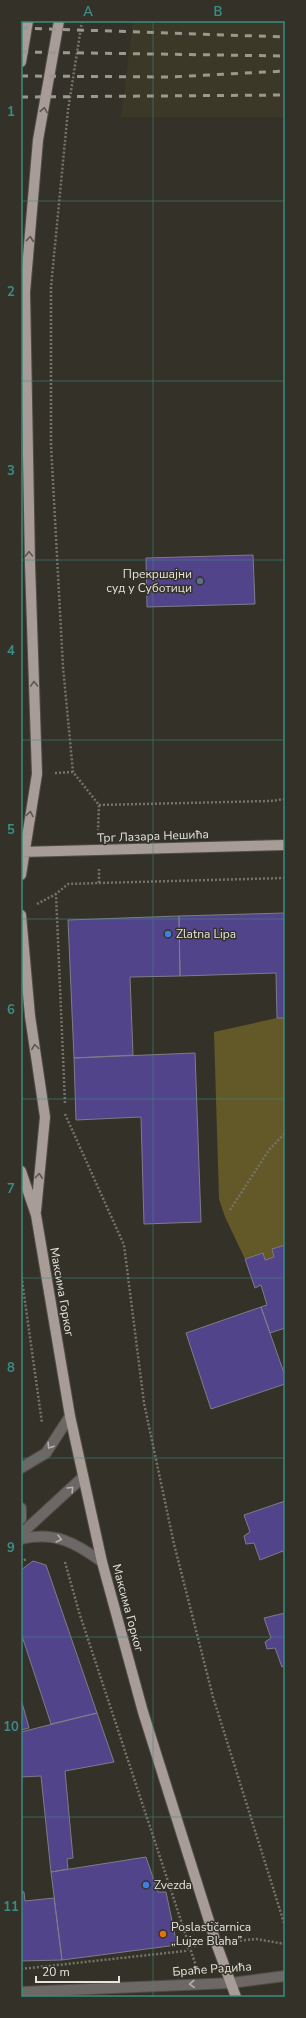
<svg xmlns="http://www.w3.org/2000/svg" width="306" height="2018" font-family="'Nunito Sans',sans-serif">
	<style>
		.built { fill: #3b3827 }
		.green { fill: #625828 }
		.building { fill: #51448a; stroke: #7d7c88 }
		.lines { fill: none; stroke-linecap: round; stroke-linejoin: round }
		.minor-casing { stroke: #504e45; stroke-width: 12 }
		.major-casing { stroke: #504e45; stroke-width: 12 }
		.path { stroke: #75746b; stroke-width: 2.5; stroke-dasharray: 2 2; stroke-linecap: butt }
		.minor { stroke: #6d6766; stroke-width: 10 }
		.major { stroke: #a89c99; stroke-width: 10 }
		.rail { stroke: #9a9990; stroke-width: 3; stroke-dasharray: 7 7; stroke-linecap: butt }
		.oneway { stroke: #5d5750 }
		.oneway2 { stroke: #b5b2ad }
		.grid { fill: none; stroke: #3a8c84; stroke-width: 1; stroke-opacity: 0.55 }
		.service-dot { fill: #5c6f8a; stroke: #343228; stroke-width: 1.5 }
		.shop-dot { fill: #3f7fe0; stroke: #343228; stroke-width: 1.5 }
		.food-dot { fill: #e8710a; stroke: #343228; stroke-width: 1.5 }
		.labels { text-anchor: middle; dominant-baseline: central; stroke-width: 3; stroke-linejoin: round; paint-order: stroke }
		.poi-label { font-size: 12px; fill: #e5e4dd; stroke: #343228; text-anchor: start }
		.street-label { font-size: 12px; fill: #e5e4dd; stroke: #343228 }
		.neatline { fill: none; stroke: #3a8c84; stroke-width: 1.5 }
		.grid-label { font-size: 13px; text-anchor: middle; font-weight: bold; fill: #3a8c84 }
	</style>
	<rect width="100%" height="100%" fill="#343228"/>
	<path class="built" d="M133,21H285V117H121Z"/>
	<path class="green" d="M277,1018H285V1245L272,1249L274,1257L265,1260L262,1253L245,1259L225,1217L219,1199L214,1032Z"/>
	<path class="building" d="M253,555L255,604L147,607L146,558Z
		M285,913V1018H277L276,973L180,976L179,916Z
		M179,916L180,976L130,977L133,1055L74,1058L68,920Z
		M195,1053L201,1222L144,1224L141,1117L76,1120L74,1058Z
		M285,1245V1328L270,1333L261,1307L267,1305L261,1285L255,1288L245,1259L263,1253L265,1260L274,1257L272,1249Z
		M261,1307L285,1376V1384L211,1409L186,1333Z
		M285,1501V1556L283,1551L260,1560L254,1543L246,1544L244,1536L250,1532L244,1515Z
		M33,1561L46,1565L97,1713L51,1724L21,1633V1570Z
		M285,1613V1665L282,1667L275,1648L267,1649L265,1642L271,1638L264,1618Z
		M21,1699L29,1728L21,1730Z
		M97,1713L114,1762L65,1771L73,1858L67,1859L68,1869L51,1872L41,1776L21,1777V1732Z
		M146,1857L158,1892H166L177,1945L62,1960L51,1872Z
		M21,1891L24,1892L25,1901L54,1898L62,1960L21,1961Z"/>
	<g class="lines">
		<g class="minor-casing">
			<path id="minor" d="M21,1468L46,1453L70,1416
				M21,1508V1519
				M21,1534L83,1477
				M21,1539C55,1531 76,1543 102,1562
				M21,1992L231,1983L285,1976"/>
		</g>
		<g class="major-casing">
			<path id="major" d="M21,62L28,21
				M21,852L285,845
				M21,875L37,774L30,564L25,292L38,140L59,21
				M21,915L30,1016L45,1117L36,1211
				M21,1171L36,1215L70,1416L102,1562L143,1712L216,1943L236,1997"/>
		</g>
		<path class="path" d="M82,21L68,110L51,287V445L63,667L73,772L99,805L98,830
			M55,773L73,772
			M99,805L271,801L285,799
			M99,883L285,878
			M37,904L56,894
			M65,1103L56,894L68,884L99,883V869
			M65,1114L124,1245L144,1403L174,1544L213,1697L285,1926
			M230,1210L269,1150L285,1133
			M21,1273L42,1423
			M65,1562L79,1612L196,1966
			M21,1563L27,1558
			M236,1941L256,1939L285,1944
			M21,1969L185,1951L190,1946H198"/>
		<use href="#minor" class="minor"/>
		<use href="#major" class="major"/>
		<path class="rail" d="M21,28L285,37
			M21,52L285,56
			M21,76L170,77L285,71
			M21,97L285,95"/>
	</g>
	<defs><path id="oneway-chevron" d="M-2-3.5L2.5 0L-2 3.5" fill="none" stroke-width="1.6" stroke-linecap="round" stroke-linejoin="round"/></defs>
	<g class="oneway">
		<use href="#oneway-chevron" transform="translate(44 110) rotate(-80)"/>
		<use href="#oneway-chevron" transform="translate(30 239) rotate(-85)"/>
		<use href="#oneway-chevron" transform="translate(29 554) rotate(-91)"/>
		<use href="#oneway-chevron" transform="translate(34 684) rotate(-92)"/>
		<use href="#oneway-chevron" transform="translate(30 814) rotate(-80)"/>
		<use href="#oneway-chevron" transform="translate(35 1047) rotate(-98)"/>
		<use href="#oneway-chevron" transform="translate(39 1176) rotate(-85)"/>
	</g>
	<g class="oneway2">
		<use href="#oneway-chevron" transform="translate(50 1446) rotate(123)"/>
		<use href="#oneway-chevron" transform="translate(71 1489) rotate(-45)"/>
		<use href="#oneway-chevron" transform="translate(59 1539) rotate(14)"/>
		<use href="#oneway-chevron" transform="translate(192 1984) rotate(177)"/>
	</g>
	<path class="grid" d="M153,21V1997M21,201H285M21,381H285M21,560H285M21,740H285M21,919H285M21,1099H285M21,1278H285M21,1458H285M21,1637H285M21,1817H285"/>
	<circle class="service-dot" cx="200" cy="581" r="4"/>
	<g class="shop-dot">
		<circle cx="168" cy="934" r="4"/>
		<circle cx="146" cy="1885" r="4"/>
	</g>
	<circle class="food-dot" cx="163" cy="1934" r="4"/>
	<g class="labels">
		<g class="poi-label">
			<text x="192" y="574" text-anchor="end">Прекршајни<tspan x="192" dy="14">суд у Суботици</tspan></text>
			<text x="176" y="934">Zlatna Lipa</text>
			<text x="154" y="1885">Zvezda</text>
			<text x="171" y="1927">Poslastičarnica<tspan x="171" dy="14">„Lujze Blaha”</tspan></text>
		</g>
		<g class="street-label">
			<text transform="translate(153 836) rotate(-2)">Трг Лазара Нешића</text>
			<text transform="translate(62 1292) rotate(80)">Максима Горког</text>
			<text transform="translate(128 1608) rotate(75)">Максима Горког</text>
			<text transform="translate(212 1969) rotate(-4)">Браће Радића</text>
		</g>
	</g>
	<rect width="306" height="2018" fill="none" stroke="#343228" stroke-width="44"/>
	<path d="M36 1976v6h83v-6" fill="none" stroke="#e5e4dd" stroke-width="2"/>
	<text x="42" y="1976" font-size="12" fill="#e5e4dd" stroke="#343228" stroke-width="3" paint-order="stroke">20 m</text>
	<rect x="22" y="22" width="262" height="1974" class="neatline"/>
	<g class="grid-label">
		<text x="88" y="16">A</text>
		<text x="218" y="16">B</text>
		<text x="11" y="116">1</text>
		<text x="11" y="296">2</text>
		<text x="11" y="475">3</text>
		<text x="11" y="655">4</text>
		<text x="11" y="834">5</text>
		<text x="11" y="1014">6</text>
		<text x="11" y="1193">7</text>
		<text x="11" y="1372">8</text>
		<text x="11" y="1552">9</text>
		<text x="11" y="1731">10</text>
		<text x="11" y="1911">11</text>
	</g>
</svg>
